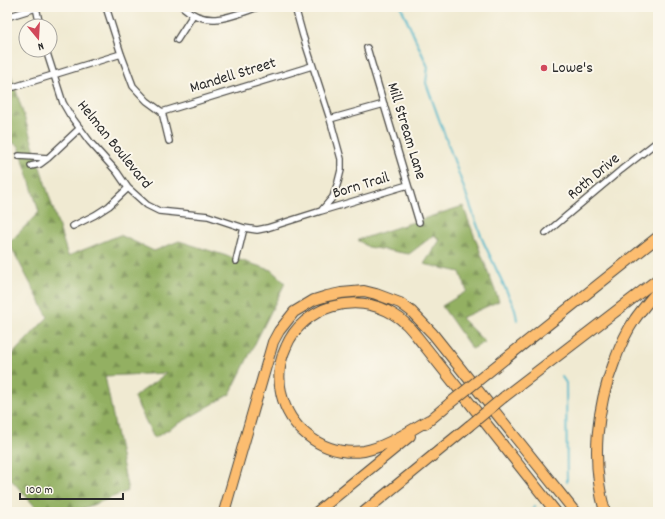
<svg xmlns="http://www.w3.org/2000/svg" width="665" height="519" font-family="Dekko,sans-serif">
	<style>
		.forest { fill: url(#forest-firs); stroke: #5f6e46 }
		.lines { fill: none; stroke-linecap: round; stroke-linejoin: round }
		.stream { stroke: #4bb5c9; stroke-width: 2 }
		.minor-casing { stroke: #494844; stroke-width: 8 }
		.motorway-casing { stroke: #494844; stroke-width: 12 }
		.minor { stroke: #fff; stroke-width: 5.5 }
		.motorway { stroke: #fcbd6f; stroke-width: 10 }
		.motorway-bridge-casing { stroke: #494844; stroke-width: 12; stroke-linecap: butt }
		.motorway-bridge { stroke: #fcbd6f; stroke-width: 10 }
		.poi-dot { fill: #d1495b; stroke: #fbf7ec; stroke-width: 1.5 }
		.labels { text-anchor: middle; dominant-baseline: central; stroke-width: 4; stroke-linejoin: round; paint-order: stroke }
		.poi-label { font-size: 16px; fill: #2b2b2b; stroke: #fbf7ec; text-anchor: start }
		.street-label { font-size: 16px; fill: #2b2b2b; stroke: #fbf7ec }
	</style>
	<defs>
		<pattern id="forest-firs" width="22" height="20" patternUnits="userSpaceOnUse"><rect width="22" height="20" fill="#93b062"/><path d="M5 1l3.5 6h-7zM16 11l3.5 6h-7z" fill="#788f51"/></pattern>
	</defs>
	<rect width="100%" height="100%" fill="#fbf7ec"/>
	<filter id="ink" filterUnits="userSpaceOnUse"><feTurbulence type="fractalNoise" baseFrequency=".025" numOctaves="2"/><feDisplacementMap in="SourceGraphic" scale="8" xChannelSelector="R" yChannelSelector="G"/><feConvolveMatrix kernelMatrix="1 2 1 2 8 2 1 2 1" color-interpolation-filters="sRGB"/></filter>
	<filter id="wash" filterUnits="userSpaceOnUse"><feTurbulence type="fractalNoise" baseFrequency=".012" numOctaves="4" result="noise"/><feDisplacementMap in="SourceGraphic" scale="16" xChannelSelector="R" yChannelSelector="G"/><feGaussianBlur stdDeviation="0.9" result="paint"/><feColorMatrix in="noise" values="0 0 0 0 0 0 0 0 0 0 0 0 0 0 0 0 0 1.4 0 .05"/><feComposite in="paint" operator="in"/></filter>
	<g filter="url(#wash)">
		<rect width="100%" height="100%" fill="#f0ead2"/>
		<path class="forest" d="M7,62L68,256L120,235L154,251L179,241L271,270L285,283L230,394L154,438L134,397L167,373L105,376L128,491L74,512H40L7,475V360L48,317L9,243L39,212L19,146L7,140Z
			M463,206L499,301L461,318L485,342L472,349L442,306L467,291L460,272L424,264L440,240L434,235L409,254L368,247L358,240Z"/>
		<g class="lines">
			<path class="stream" d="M401,7L428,67L426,83L483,241L515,309L517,320
				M562,377L566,383L567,482
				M531,512L535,506"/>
		</g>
	</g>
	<g filter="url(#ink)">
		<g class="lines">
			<g class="minor-casing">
				<path id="minor" d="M36,7L40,26
					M106,7L121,54L133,86L147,101L162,112L169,141
					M183,7C207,29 232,16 258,7
					M7,17L36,8
					M177,40L193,15
					M367,48L419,222
					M46,50L63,103L70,115L90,142L117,172L128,188L147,205L159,211L208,216L244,228L257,230L267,228L321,211L333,197L338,182L341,170V159L330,119L303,36L295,7
					M14,87L121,54
					M162,112L312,66
					M330,119L384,104
					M19,156L48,158
					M31,166L40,164L48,158L80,128
					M321,211L408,185
					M73,226L95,215L109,206L128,188
					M546,233L621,170L658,141
					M236,261L244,228"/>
			</g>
			<g class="motorway-casing">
				<path id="motorway" d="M486,374L658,237
					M504,397L658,279
					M429,420C409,431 386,447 364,451C343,454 323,448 307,435C281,414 272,377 286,347C303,306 356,291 393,314C406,321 414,333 423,344L556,512
					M425,424L450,403
					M224,512L273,342L279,331L294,312L314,300L327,296L341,293L364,291L376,294L400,303L411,311L433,334L575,512
					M317,512L410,436
					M364,512L469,426
					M605,512C591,461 596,408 615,360C620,346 627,331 635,319C642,309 650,300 658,290"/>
			</g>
			<use href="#minor" class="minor"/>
			<use href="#motorway" class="motorway"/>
			<g class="motorway-bridge-casing">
				<path id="motorway-bridge" d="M450,403L486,374
					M469,426L504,397"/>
			</g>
			<use href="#motorway-bridge" class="motorway-bridge"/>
		</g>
	</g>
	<circle class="poi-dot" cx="544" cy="68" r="4"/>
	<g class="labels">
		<g class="poi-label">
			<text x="552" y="68">Lowe's</text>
		</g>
		<g class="street-label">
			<text transform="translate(233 76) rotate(-17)">Mandell Street</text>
			<text transform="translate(406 131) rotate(73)">Mill Stream Lane</text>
			<text transform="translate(114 145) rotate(51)">Helman Boulevard</text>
			<text transform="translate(594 177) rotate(-40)">Roth Drive</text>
			<text transform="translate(361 186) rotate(-17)">Born Trail</text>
		</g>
	</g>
	<rect width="665" height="519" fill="none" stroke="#fbf7ec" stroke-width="24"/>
	<g transform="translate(38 38) rotate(162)"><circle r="19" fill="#fbf7ec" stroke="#a8a59f"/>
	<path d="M0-3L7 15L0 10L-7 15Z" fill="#d1495b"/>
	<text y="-6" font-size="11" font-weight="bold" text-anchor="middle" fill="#2b2b2b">N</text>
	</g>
	<path d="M20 493v6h103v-6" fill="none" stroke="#2b2b2b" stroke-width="2"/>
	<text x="26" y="493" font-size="12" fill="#2b2b2b" stroke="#fbf7ec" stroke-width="3" paint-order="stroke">100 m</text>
</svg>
